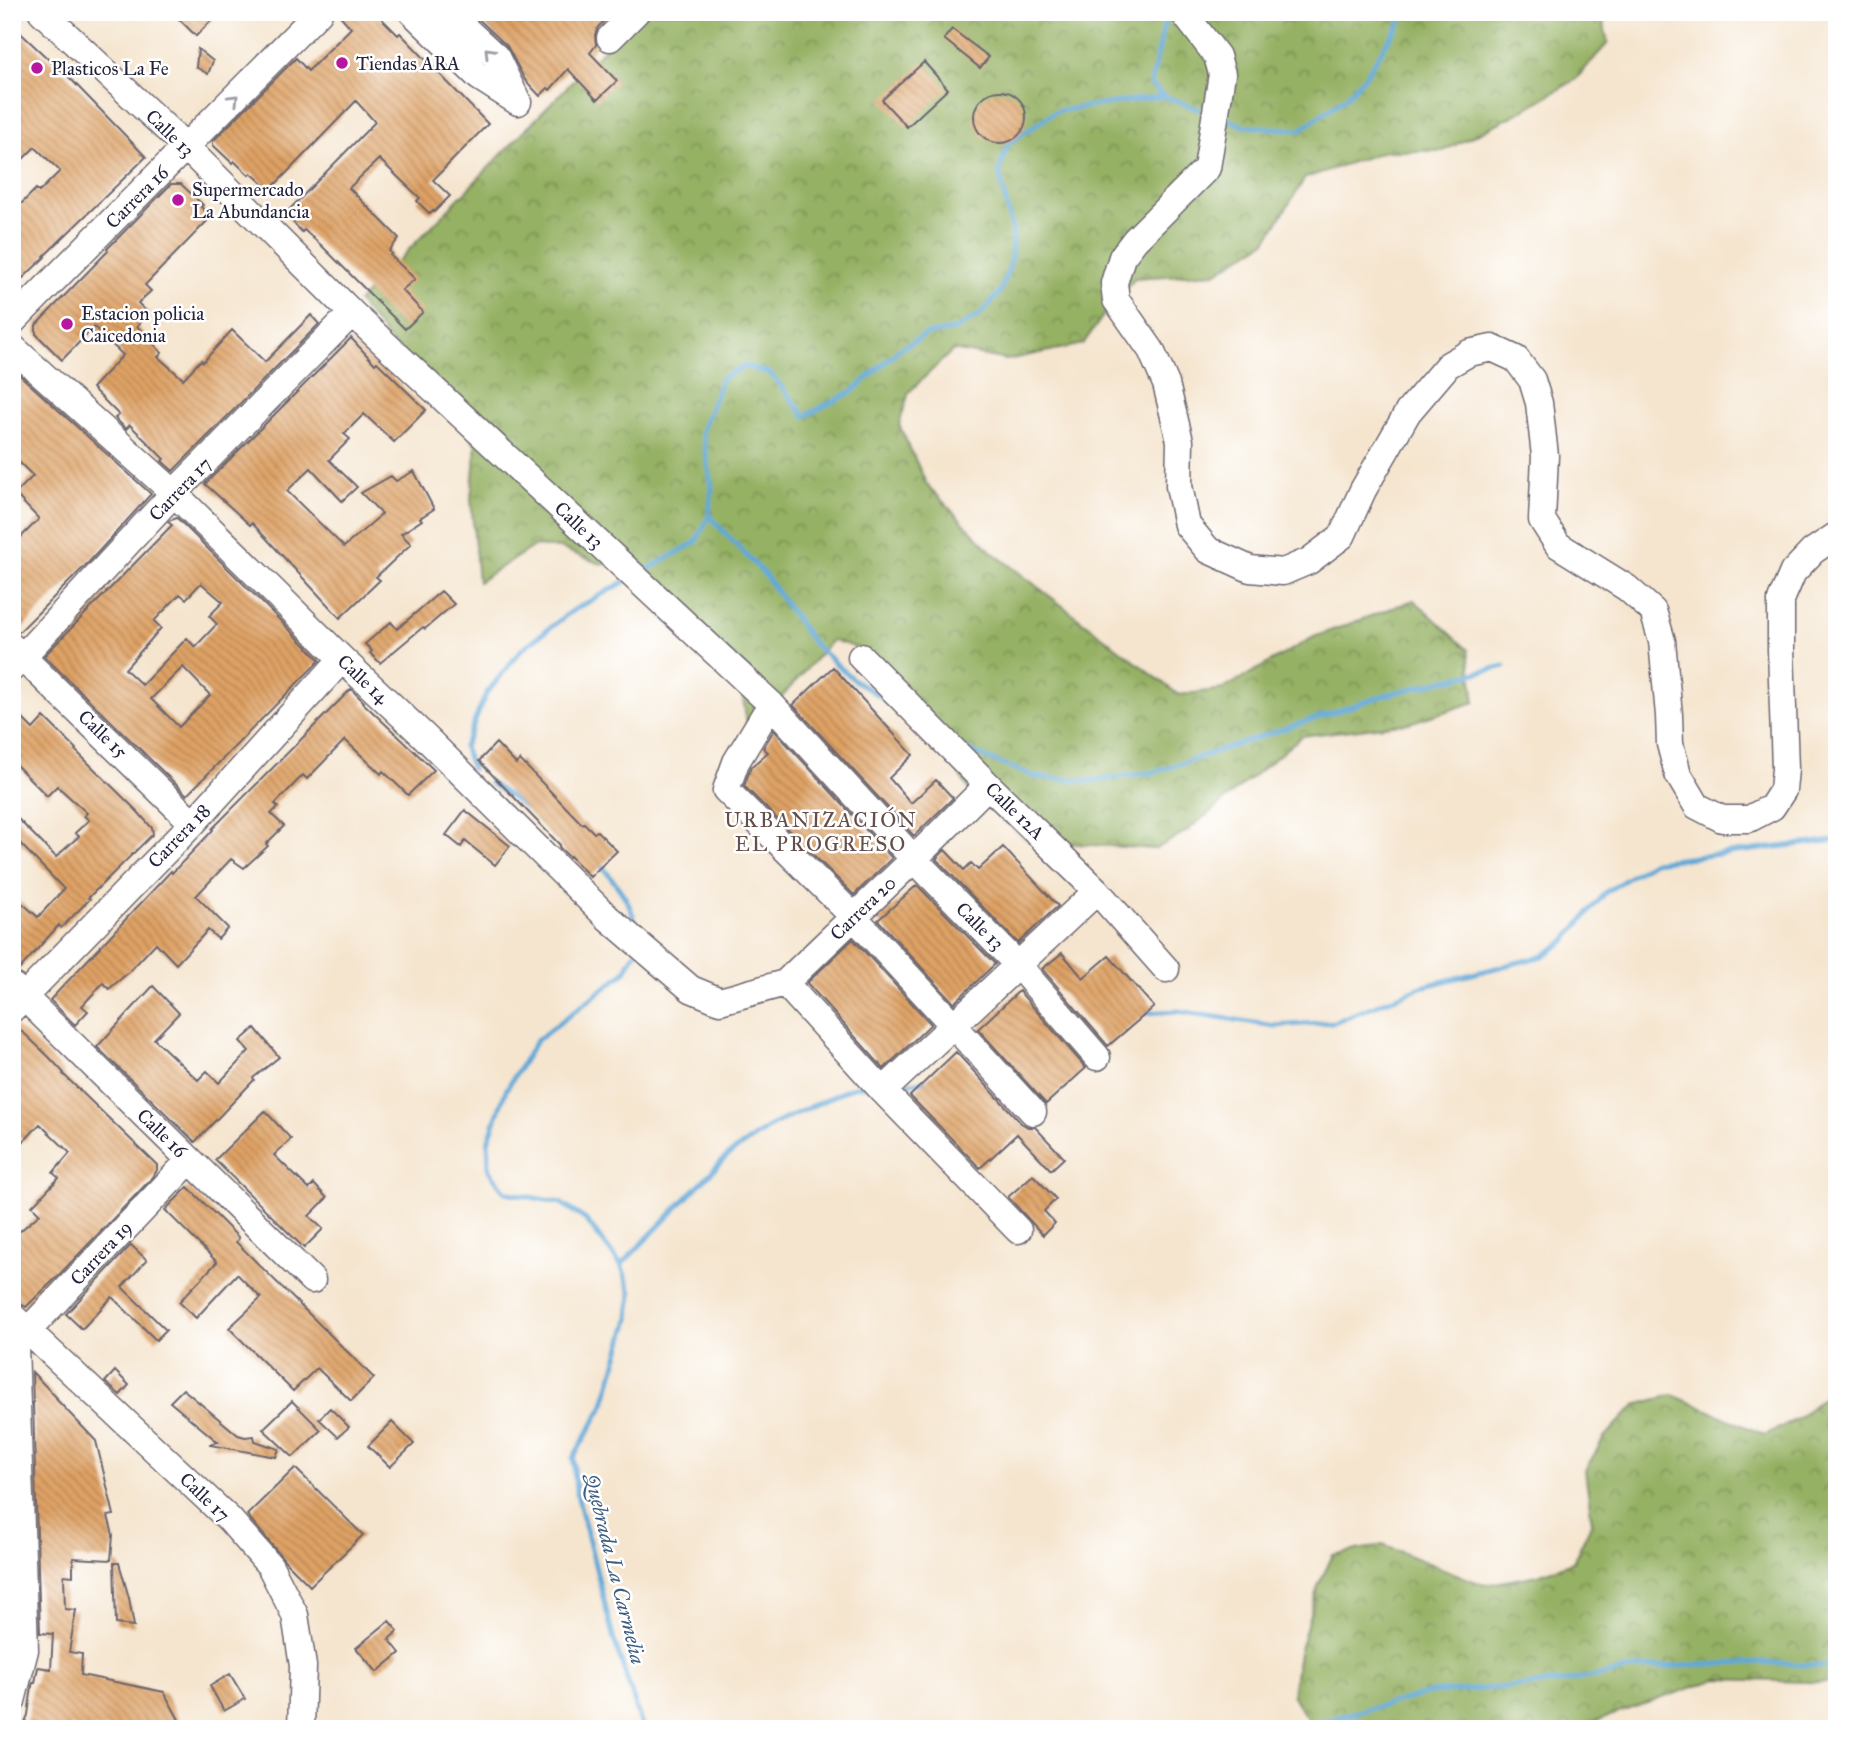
<svg xmlns="http://www.w3.org/2000/svg" width="1849" height="1741" font-family="'IM FELL Great Primer',serif">
	<style>
		.forest { fill: url(#forest-crowns); stroke: #5c6a4f; stroke-width: 2 }
		.lines { fill: none; stroke-linecap: round; stroke-linejoin: round }
		.stream { stroke: #60a8d7; stroke-width: 5 }
		.building { fill: url(#building-back-hatch); fill-rule: evenodd }
		.minor-casing { stroke: #6c666f; stroke-width: 29 }
		.minor { stroke: #fff; stroke-width: 26 }
		.oneway { stroke: #9c9ca7 }
		.poi-dot { fill: #b5179e; stroke: #fff; stroke-width: 2.5 }
		.labels { text-anchor: middle; dominant-baseline: central; stroke-width: 5; stroke-linejoin: round; paint-order: stroke }
		.poi-label { font-size: 19px; fill: #22223b; stroke: #fff; text-anchor: start }
		.street-label { font-size: 19px; fill: #22223b; stroke: #fff }
		.neighbourhood-label { font-size: 21px; letter-spacing: 2px; fill: #644f4a; stroke: #fff }
		.water-label { font-size: 21px; font-style: italic; fill: #3e5e81; stroke: #fff }
	</style>
	<defs>
		<pattern id="forest-crowns" width="20" height="18" patternUnits="userSpaceOnUse" patternTransform="scale(1.75)"><rect width="20" height="18" fill="#95b163"/><path d="M2 6a3 3 0 1 1 6 0M12 15a3 3 0 1 1 6 0" fill="none" stroke="#799053"/></pattern>
		<pattern id="building-back-hatch" width="6" height="6" patternUnits="userSpaceOnUse" patternTransform="scale(1.75)"><rect width="6" height="6" fill="#dfa265"/><path d="M-1 5l2 2M0 0l6 6M5-1l2 2" fill="none" stroke="#b48454"/></pattern>
	</defs>
	<rect width="100%" height="100%" fill="#fff"/>
	<filter id="ink" filterUnits="userSpaceOnUse"><feTurbulence type="fractalNoise" baseFrequency=".0143" numOctaves="2"/><feDisplacementMap in="SourceGraphic" scale="14" xChannelSelector="R" yChannelSelector="G"/><feConvolveMatrix kernelMatrix="1 2 1 2 8 2 1 2 1" color-interpolation-filters="sRGB"/></filter>
	<filter id="wash" filterUnits="userSpaceOnUse"><feTurbulence type="fractalNoise" baseFrequency=".00686" numOctaves="4" result="noise"/><feDisplacementMap in="SourceGraphic" scale="28" xChannelSelector="R" yChannelSelector="G"/><feGaussianBlur stdDeviation="1.57" result="paint"/><feColorMatrix in="noise" values="0 0 0 0 0 0 0 0 0 0 0 0 0 0 0 0 0 1.4 0 .05"/><feComposite in="paint" operator="in"/></filter>
	<g filter="url(#wash)">
		<rect width="100%" height="100%" fill="#f5e5cf"/>
		<path class="forest" d="M640,12H1601L1608,43L1575,80L1518,113L1443,151H1385L1305,178L1266,241L1215,273L1135,278L1105,313L1083,344L1007,360L953,350L909,392L899,425L927,485L992,552L1179,695L1223,689L1314,637L1414,600L1468,650L1475,702L1409,723L1302,736L1187,831L1156,849L1029,841L973,796L921,713L864,650L832,640L749,734L740,682L619,566L598,563L560,548L534,546L478,582L471,499L476,444L358,302Z
			M1837,1386V1683L1717,1679L1572,1729H1314L1292,1695L1299,1653L1318,1586L1333,1555L1383,1545L1484,1585L1538,1575L1573,1562L1592,1522L1585,1470L1604,1438L1635,1405L1673,1395L1765,1435L1797,1419Z"/>
		<g class="lines">
			<path class="stream" d="M1164,96L1151,84L1167,12
				M1224,118L1244,126L1300,130L1345,98L1365,76L1407,12
				M709,516L765,575L812,642L854,680L889,702
				M641,573L696,542L709,516L712,487L702,431L722,378L746,366L771,374L805,416L853,391L901,348L927,334L955,330L981,314L1000,292L1010,265L1013,233L999,172L1008,144L1056,111L1164,96L1208,113
				M969,751L1036,777L1091,781L1155,772L1385,695L1505,666
				M472,769L464,747L486,694L522,649L572,611L626,581
				M490,783L525,807
				M597,860C614,882 634,902 636,930
				M635,953L624,973L536,1041L506,1090L488,1142L489,1170L505,1192L561,1203L586,1220L621,1265L631,1292L629,1319L603,1407L573,1458L576,1490L613,1636L643,1729
				M1144,1013L1178,1011L1275,1026L1334,1022L1421,987L1543,956L1565,941L1606,892L1653,862L1837,840
				M907,1083L932,1081
				M621,1265L728,1155L774,1124L853,1087L865,1086
				M1292,1729L1430,1693L1557,1683L1640,1668L1762,1662L1837,1667"/>
		</g>
		<g id="blocks">
			<path class="building" d="M172,12H220L196,36Z
				M337,12H375L398,35L400,33L488,124L433,180L450,196L434,212L433,211L430,214L417,201L420,198L379,159L349,188L399,238L389,251L392,254L390,255L415,279L402,290L423,312L405,329L323,247L304,230L302,232L285,214L375,122L356,101L270,190L251,173L249,175L234,161L232,163L213,145V141L296,58L308,71L351,28Z
				M471,12H613L598,27L595,35L596,45L590,53L617,81L597,100L568,69L550,90L548,88L540,96L525,80L507,46Z
				M12,25L62,72L63,71L146,157L44,256L45,257L23,278L21,277L12,290V213L36,189L39,192L60,171L35,147L12,170Z
				M952,29L989,57L980,68L944,39Z
				M198,49L213,61L208,74L196,67Z
				M924,62L948,89L907,127L882,100Z
				M974 117a26 26 0 1 1 52 0a26 26 0 1 1-52 0Z
				M171,184H181L203,205L201,207L211,217L145,285L151,291L138,303L149,314L137,326L162,353L158,357L183,379L201,360L203,362L232,330L265,362L311,315L319,324L173,471L162,461L164,459L130,425L126,429L115,418L119,415L92,388L123,355L94,327L62,360L36,334V325L108,251L107,249Z
				M351,338L375,364L377,362L426,410L394,442L364,414L344,434L350,439L329,460L357,487L342,501L311,468L287,491L344,547L382,514L361,493L391,476L396,481L414,471L434,509L420,518L422,520L401,534L411,544L376,577L380,580L340,618L252,523L250,525L205,484Z
				M12,368L151,494L89,562L18,633L12,632V532L19,539L39,519L15,494L33,476L12,455Z
				M177,518L320,660L187,795L44,656L172,525L168,522L171,520ZM201,583L223,602L209,616L217,624L195,647L187,638L142,685L125,669L161,628L154,621L180,594L186,599ZM183,667L210,695L179,727L151,699Z
				M441,591L454,604L425,629L423,627L380,663L370,653L372,651L365,644L391,622L397,629Z
				M833,667L913,755L889,778L911,803L936,780L953,798L914,836L793,705Z
				M351,689L364,702L363,703L434,770L408,795L383,771L381,774L345,740L307,779L303,775L275,804L278,807L271,814L284,826L266,844L268,846L244,868L231,859L196,896L228,928L218,939L208,930L176,964L156,943L129,972L109,989L103,983L82,1006L88,1011L75,1025L50,1000L171,871L172,873L213,830L212,829Z
				M12,708L33,729L44,717L76,749L75,750L138,812L152,828L153,834L88,898L90,899L61,928L59,925L17,972H12V910L21,902L38,917L64,889L12,835V813L56,857L79,836L75,833L89,820L84,816L87,813L57,786L47,796L13,762L18,757L15,754L18,751L12,745Z
				M774,730L892,858L854,895L744,786L751,767L768,752L763,748Z
				M496,743L516,764L520,760L582,824L584,823L594,833L597,831L617,851L590,877L570,856L569,857L559,847L560,845L479,761Z
				M465,810L510,846L495,865L465,841L461,847L446,835Z
				M1003,847L1058,906L1018,943L936,859L945,850L964,870L971,863L978,870Z
				M917,885L995,964L954,1003L878,920Z
				M853,939L931,1024L884,1069L807,983Z
				M1062,953L1083,978L1109,956L1154,1007L1108,1046L1042,969Z
				M153,986L179,1013L154,1039L198,1080L207,1071L219,1083L249,1051L240,1041L255,1028L279,1057L253,1078L254,1080L195,1142L97,1047Z
				M1019,991L1086,1068L1046,1104L978,1029Z
				M12,1024L26,1035L49,1057L64,1073L63,1074L157,1165V1170L153,1177L56,1278L26,1307L16,1301H12V1238L40,1214L32,1206L59,1178L53,1173L70,1153L40,1124L24,1141L12,1129Z
				M956,1052L1021,1123L1028,1127H1035L1064,1158L1051,1170L1017,1134L980,1168L910,1096Z
				M265,1111L291,1139L274,1155L309,1189L314,1184L327,1198L309,1216L323,1229L304,1248L215,1160Z
				M1033,1175L1056,1199L1044,1211L1055,1223L1043,1235L1008,1197Z
				M188,1187L239,1238L236,1242L374,1378L351,1401L317,1368L293,1391L229,1328L261,1298L237,1274L196,1318L179,1302L217,1262L165,1210Z
				M131,1245L147,1260L122,1287L166,1330L156,1340L112,1297L82,1329L66,1314Z
				M115,1371L129,1385L120,1395L105,1382Z
				M32,1372L57,1398L56,1399L96,1441L114,1515L108,1516L113,1535L111,1560L73,1558V1576L64,1575L65,1609L76,1610L69,1652L82,1654L81,1675L164,1692L184,1729H83L69,1727V1729H22L28,1715L32,1686L33,1683H35L38,1667L51,1669L53,1634L40,1633Z
				M183,1389L238,1435L245,1437L254,1436L255,1441L279,1449L276,1457L210,1445V1444L218,1442L170,1402Z
				M292,1401L321,1430L293,1457L263,1429Z
				M330,1408L349,1427L338,1437L319,1419Z
				M392,1422L414,1444L390,1467L368,1446Z
				M295,1468L363,1535L310,1586L286,1562L247,1515Z
				M114,1563H119L129,1598L134,1626L116,1624Z
				M389,1621L398,1631L389,1639L400,1653L377,1672L356,1648Z
				M230,1674L245,1699L224,1711L210,1686Z"/>
		</g>
	</g>
	<g filter="url(#ink)">
		<use href="#blocks" fill-opacity="0" stroke="#6c666f" stroke-width="2"/>
		<g class="lines">
			<g class="minor-casing">
				<path id="minor" d="M42,12L186,147L352,313L771,704L914,859L1017,964L1097,1057
					M412,12L479,77L518,102
					M447,12L496,57L517,100
					M1183,12L1217,56L1222,74L1207,168L1135,240L1122,257L1114,283L1116,300L1151,350L1166,384L1180,441L1179,486L1187,525L1208,550L1250,569L1283,572L1309,561L1342,536L1363,490L1408,412L1448,365L1469,353L1492,348L1516,359L1532,380L1539,403L1545,456L1542,520L1558,545L1627,588L1653,611L1662,641L1669,715L1670,744L1678,774L1697,806L1722,819H1749L1772,807L1783,790L1785,769L1781,649V600L1793,572L1813,551L1837,535
					M610,38L636,12
					M12,322L319,12
					M12,347L174,493L342,659L425,737L607,917L691,989L720,1001L785,983L914,859L988,785
					M12,647L193,823
					M861,657L988,785L1097,891L1166,969
					M12,668L174,493L352,313
					M771,704L736,762L726,790L854,917L1033,1112
					M785,983L883,1091L1018,1230
					M14,987L312,1280
					M12,1009L193,823L342,659
					M883,1091L1097,891
					M12,1316L230,1520L270,1566L295,1615L303,1666L301,1729
					M16,1343L190,1160
					M12,1701L25,1650L15,1344"/>
			</g>
			<use href="#minor" class="minor"/>
		</g>
		<defs><path id="oneway-chevron" d="M-2-3.5L2.5 0L-2 3.5" fill="none" stroke-width="1.6" stroke-linecap="round" stroke-linejoin="round" transform="scale(1.75)"/></defs>
		<g class="oneway">
			<use href="#oneway-chevron" transform="translate(489 52) rotate(-134)"/>
			<use href="#oneway-chevron" transform="translate(234 99) rotate(-45)"/>
		</g>
	</g>
	<g class="poi-dot">
		<circle cx="342" cy="63" r="7"/>
		<circle cx="37" cy="68" r="7"/>
		<circle cx="178" cy="200" r="7"/>
		<circle cx="67" cy="324" r="7"/>
	</g>
	<g class="labels">
		<g class="poi-label">
			<text x="356" y="63">Tiendas ARA</text>
			<text x="51" y="68">Plasticos La Fe</text>
			<text x="192" y="189">Supermercado<tspan x="192" dy="22">La Abundancia</tspan></text>
			<text x="81" y="313">Estacion policia<tspan x="81" dy="22">Caicedonia</tspan></text>
		</g>
		<g class="street-label">
			<text transform="translate(170 133) rotate(44)">Calle 13</text>
			<text transform="translate(137 197) rotate(-45)">Carrera 16</text>
			<text transform="translate(180 489) rotate(-46)">Carrera 17</text>
			<text transform="translate(579 525) rotate(43)">Calle 13</text>
			<text transform="translate(363 679) rotate(43)">Calle 14</text>
			<text transform="translate(103 734) rotate(44)">Calle 15</text>
			<text transform="translate(1015 811) rotate(44)">Calle 12A</text>
			<text transform="translate(179 836) rotate(-46)">Carrera 18</text>
			<text transform="translate(863 908) rotate(-44)">Carrera 20</text>
			<text transform="translate(980 926) rotate(45)">Calle 13</text>
			<text transform="translate(162 1133) rotate(44)">Calle 16</text>
			<text transform="translate(101 1253) rotate(-47)">Carrera 19</text>
			<text transform="translate(205 1497) rotate(44)">Calle 17</text>
		</g>
		<g class="neighbourhood-label">
			<text x="821" y="820">URBANIZACIÓN<tspan x="821" dy="24">EL PROGRESO</tspan></text>
		</g>
		<g class="water-label">
			<text transform="translate(615 1569) rotate(76)">Quebrada La Carmelia</text>
		</g>
	</g>
	<rect width="1849" height="1741" fill="none" stroke="#fff" stroke-width="42"/>
</svg>
